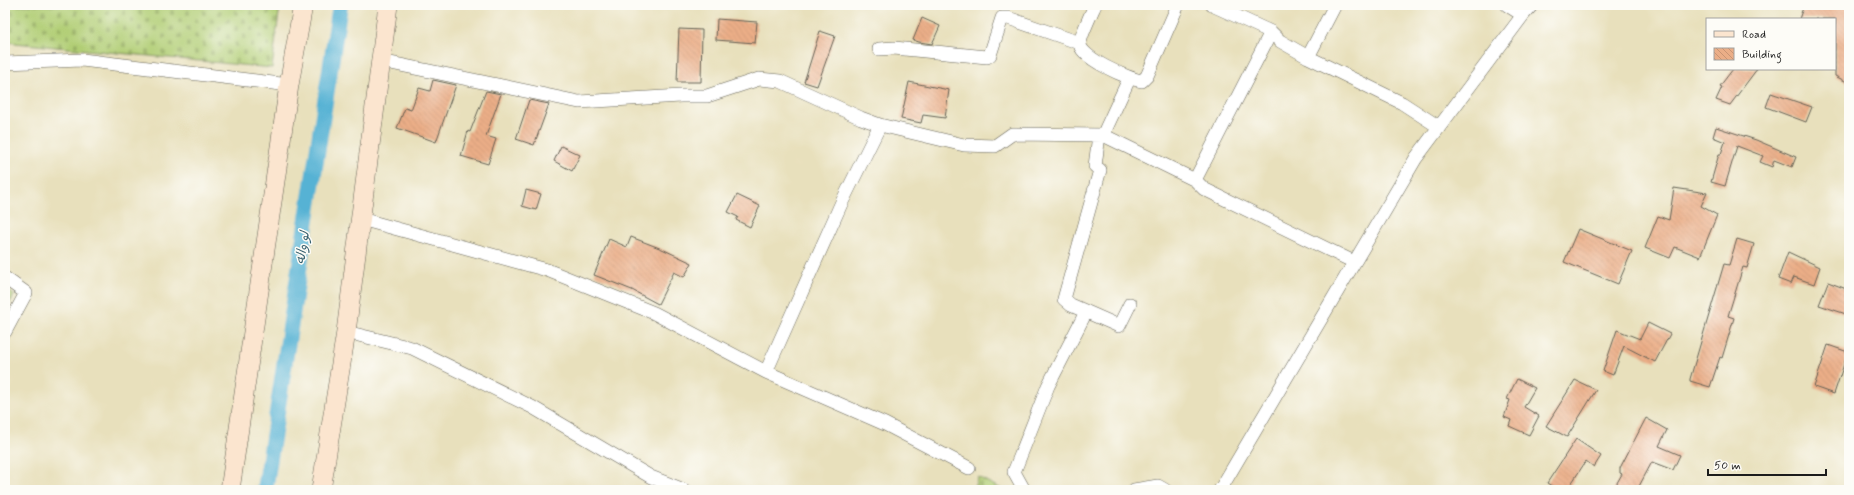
<svg xmlns="http://www.w3.org/2000/svg" width="1854" height="495" font-family="Mynerve,'Playpen Sans Arabic',sans-serif">
	<style>
		.cemetery { fill: url(#cemetery-stones); stroke: #667548 }
		.lines { fill: none; stroke-linecap: round; stroke-linejoin: round }
		.canal { stroke: #56b2d4; stroke-width: 16 }
		.building { fill: url(#building-back-hatch) }
		.street-casing { stroke: #636154; stroke-width: 14 }
		.secondary-casing { stroke: #636154; stroke-width: 20 }
		.street { stroke: #fff; stroke-width: 13 }
		.secondary { stroke: #fbe5cf; stroke-width: 19 }
		.labels { text-anchor: middle; dominant-baseline: central; stroke-width: 3; stroke-linejoin: round; paint-order: stroke }
		.water-label { font-size: 13px; font-style: italic; fill: #36606f; stroke: #fdfcf7 }
	</style>
	<defs>
		<pattern id="cemetery-stones" width="16" height="16" patternUnits="userSpaceOnUse"><rect width="16" height="16" fill="#b1ce74"/><path d="M2 7V4a2 2 0 0 1 4 0v3zM10 15v-3a2 2 0 0 1 4 0v3z" fill="#98b064"/></pattern>
		<pattern id="building-back-hatch" width="6" height="6" patternUnits="userSpaceOnUse"><rect width="6" height="6" fill="#ebae87"/><path d="M-1 5l2 2M0 0l6 6M5-1l2 2" fill="none" stroke="#c99574"/></pattern>
	</defs>
	<rect width="100%" height="100%" fill="#fdfcf7"/>
	<filter id="ink" filterUnits="userSpaceOnUse"><feTurbulence type="fractalNoise" baseFrequency=".025" numOctaves="2"/><feDisplacementMap in="SourceGraphic" scale="8" xChannelSelector="R" yChannelSelector="G"/><feConvolveMatrix kernelMatrix="1 2 1 2 8 2 1 2 1" color-interpolation-filters="sRGB"/></filter>
	<filter id="wash" filterUnits="userSpaceOnUse"><feTurbulence type="fractalNoise" baseFrequency=".012" numOctaves="4" result="noise"/><feDisplacementMap in="SourceGraphic" scale="16" xChannelSelector="R" yChannelSelector="G"/><feGaussianBlur stdDeviation="0.9" result="paint"/><feColorMatrix in="noise" values="0 0 0 0 0 0 0 0 0 0 0 0 0 0 0 0 0 1.4 0 .05"/><feComposite in="paint" operator="in"/></filter>
	<g filter="url(#wash)">
		<rect width="100%" height="100%" fill="#e8e0bc"/>
		<path class="cemetery" d="M5,5H280L272,68L5,42Z
			M5,288L14,295L5,313Z
			M978,477L1003,490H973Z"/>
		<g class="lines">
			<path class="canal" d="M265,490L340,5"/>
		</g>
		<g id="blocks">
			<path class="building" d="M1804,5H1849V83L1835,76V19H1799Z
				M922,18L940,26L932,44L919,42L913,40Z
				M717,19L757,22L755,43L716,40Z
				M679,29L702,30L701,82H677Z
				M820,31L835,36L817,86L804,82Z
				M1733,69H1757L1730,105L1716,100L1722,87L1720,86Z
				M433,80L456,85L436,142L397,128L405,108L411,110L419,88L430,91Z
				M909,82L949,90L945,118L923,115L921,123L901,119Z
				M486,91L501,94L486,136L496,139L488,164L461,156L468,131L470,132Z
				M1771,93L1812,107L1806,122L1766,107Z
				M529,100L549,104L534,145L516,139Z
				M1716,127L1756,140L1796,157L1792,167L1774,160L1772,167L1760,162L1763,156L1737,146L1725,186L1711,182L1719,154H1721L1725,142L1713,137Z
				M561,146L580,155L572,171L554,161Z
				M1674,188L1707,193L1701,206L1717,215L1700,257L1675,247L1670,258L1645,248L1658,216L1669,220Z
				M526,190L541,194L536,210L522,206Z
				M737,195L760,206L750,227L736,220L738,217L728,212Z
				M1578,229L1632,251L1618,284L1564,262Z
				M631,237L662,249L692,263L684,277L674,272L658,304L632,290L594,275L609,239L627,247Z
				M1737,239L1754,244L1747,268L1743,267L1728,316L1734,318L1722,358L1720,357L1710,387L1690,381V379L1724,264L1729,265Z
				M1788,252L1820,267L1814,284L1794,277L1791,284L1778,279Z
				M1828,282L1849,290V315L1819,305Z
				M1648,323L1670,334L1655,362L1624,346L1613,375L1603,371L1617,330L1640,339Z
				M1828,345L1848,352L1834,394L1814,387Z
				M1517,379L1535,388L1524,407L1539,416L1529,435L1509,426L1511,420L1504,417L1510,400L1507,399Z
				M1575,380L1596,390L1567,437L1546,426Z
				M1646,418L1667,430L1659,446L1680,455L1673,470L1652,462L1637,490H1613L1622,474L1620,473V468Z
				M1576,439L1601,456L1594,467L1586,461L1567,490H1558L1547,483Z"/>
		</g>
	</g>
	<g filter="url(#ink)">
		<use href="#blocks" fill-opacity="0" stroke="#636154" stroke-width="1"/>
		<g class="lines">
			<g class="street-casing">
				<path id="street" d="M1095,5C1091,14 1081,35 1080,43C1079,58 1129,79 1142,81L1147,76L1178,5
					M1212,5L1271,32L1280,41L1308,57L1402,103L1439,127
					M1507,5L1523,15
					M879,49L894,48L987,57L990,55L1002,18H1008L1080,43
					M1308,57L1335,5
					M381,61L579,102L681,96H707L759,79L780,81L861,118L880,125L964,145L995,146L1012,134L1103,135L1195,180L1204,189L1354,262
					M5,63L82,60L289,85
					M1099,135L1095,166L1100,170L1064,299L1071,305L1119,326L1130,304
					M1103,135L1129,79
					M1195,180L1271,32
					M361,219L547,270L654,313L766,372L885,424L969,468
					M5,278L26,293L5,332
					M346,332L412,348L532,407L651,477L684,490
					M766,372L841,204L880,125
					M1024,490L1014,472L1048,386L1086,312
					M1134,490L1158,486L1165,490
					M1220,490L1416,158L1523,15L1532,5"/>
			</g>
			<g class="secondary-casing">
				<path id="secondary" d="M230,490L289,85L303,5
					M321,490L346,332L388,5"/>
			</g>
			<use href="#street" class="street"/>
			<use href="#secondary" class="secondary"/>
		</g>
	</g>
	<g class="labels">
		<g class="water-label">
			<text transform="translate(303 248) rotate(-81)">لو واله</text>
		</g>
	</g>
	<rect width="1854" height="495" fill="none" stroke="#fdfcf7" stroke-width="20"/>
	<rect x="1706" y="18" width="130" height="52" fill="#fdfcf7" stroke="#a3a29f"/>
	<rect x="1714" y="31" width="20" height="6" fill="#fbe5cf" stroke="#a3a29f"/>
	<text x="1742" y="38" font-size="12" fill="#1c1c1c">Road</text>
	<rect x="1714" y="48" width="20" height="12" fill="url(#building-back-hatch)" stroke="#a3a29f"/>
	<text x="1742" y="58" font-size="12" fill="#1c1c1c">Building</text>
	<path d="M1708 469v6h118v-6" fill="none" stroke="#1c1c1c" stroke-width="2"/>
	<text x="1714" y="469" font-size="12" fill="#1c1c1c" stroke="#fdfcf7" stroke-width="3" paint-order="stroke">50 m</text>
</svg>
